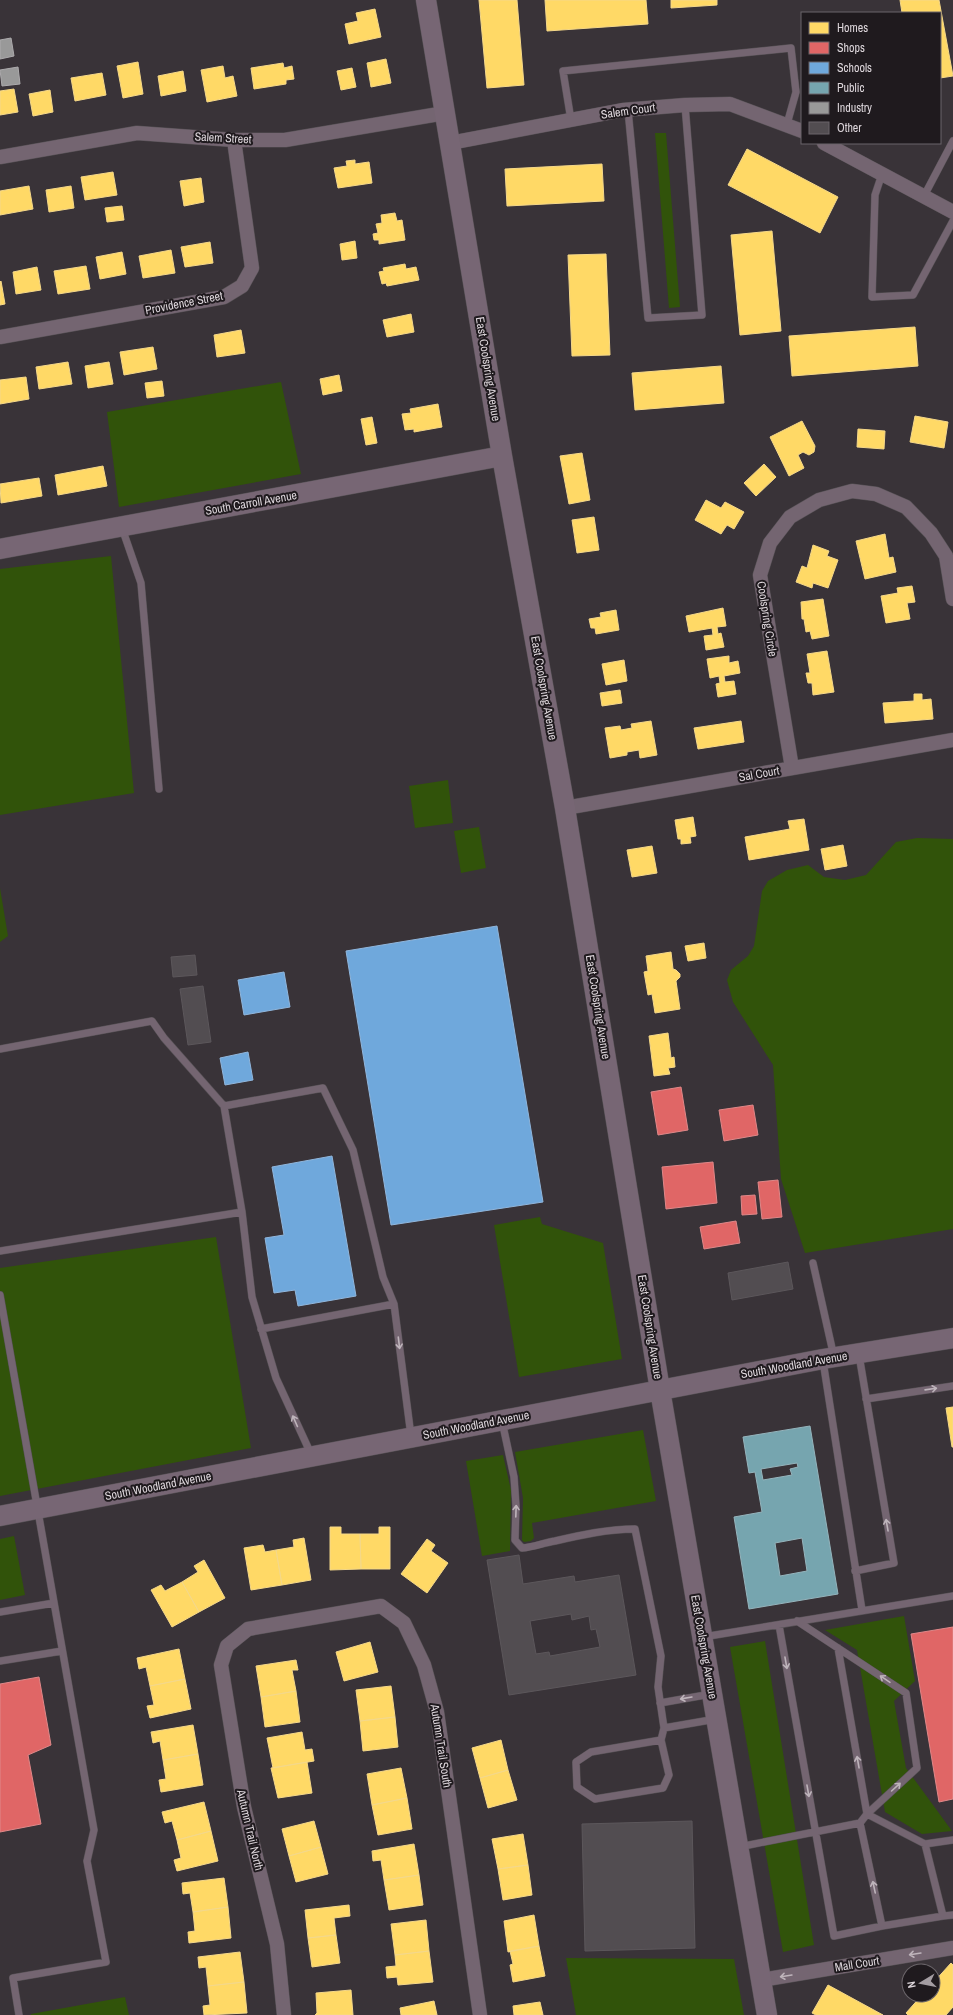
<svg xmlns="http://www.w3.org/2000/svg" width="953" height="2015" font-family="'Archivo Narrow',sans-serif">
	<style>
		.green { fill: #31530a }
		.homes { fill: #ffd966; stroke: #f5d889 }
		.shops { fill: #e06666; stroke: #df8889 }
		.schools { fill: #6fa8dc; stroke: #90b6dc }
		.public { fill: #76a5af; stroke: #95b4bc; fill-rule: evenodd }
		.industry { fill: #999; stroke: #adabad }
		.building { fill: #524d51; stroke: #5c575b; fill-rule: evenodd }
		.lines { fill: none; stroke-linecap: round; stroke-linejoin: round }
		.lane-casing { stroke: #565155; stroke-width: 8 }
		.street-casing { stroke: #565155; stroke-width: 15 }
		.secondary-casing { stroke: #565155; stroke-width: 21 }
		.lane { stroke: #746571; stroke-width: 7 }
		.street { stroke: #746571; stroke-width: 14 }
		.secondary { stroke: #776674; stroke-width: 20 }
		.oneway { stroke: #beb4bb }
		.labels { text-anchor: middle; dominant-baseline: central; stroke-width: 4; stroke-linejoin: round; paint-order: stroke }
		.street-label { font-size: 12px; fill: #ddd6db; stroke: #1f1a1e }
	</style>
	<rect width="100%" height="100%" fill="#393338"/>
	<path class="green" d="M655,133H666L680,307L669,308Z
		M281,382L301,474L119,507L107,412Z
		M111,556L134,793L0,815V569Z
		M448,780L453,823L415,828L409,786Z
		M479,827L486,868L461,873L454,831Z
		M917,838L953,839V1229L805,1253L781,1179L773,1065L733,1002L727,980L731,970L748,956L754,946L762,891L768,881L787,870L808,865L824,877L845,880L866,875L896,842Z
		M0,888L8,936L0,942Z
		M540,1217L542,1224L603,1243L622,1359L519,1377L494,1225Z
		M216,1237L251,1448L0,1496V1268Z
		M643,1430L656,1501L532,1523L534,1538L531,1541L524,1542L522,1540L523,1498L515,1452Z
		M503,1455L511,1490L510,1551L482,1556L466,1461Z
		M14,1536L25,1595L0,1600V1539Z
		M904,1616L915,1681L894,1701L906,1768L952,1831L922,1834L885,1812L857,1650L825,1630Z
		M765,1641L814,1945L783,1952L730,1647Z
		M566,1958L734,1959L744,2015H576Z
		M125,1997L129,2015H31V2014Z"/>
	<path class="homes" d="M479,0H517L524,85L487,88Z
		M545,0H646L648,24L547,31Z
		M671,0H717V5L671,8Z
		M900,0H939L953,76L940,78V13H902Z
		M375,9L381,37L349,44L345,24L358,21L356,13Z
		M386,59L391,83L371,87L367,63Z
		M138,62L143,94L123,98L117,66Z
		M283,63L284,68L292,66L294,79L286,80V84L254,89L251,68Z
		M223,66L225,78L233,76L237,96L207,102L201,70Z
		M352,68L356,87L341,90L337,71Z
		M183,71L186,91L161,96L158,76Z
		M102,73L106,95L75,101L71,78Z
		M14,89L18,112L0,115V91Z
		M50,90L53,112L33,116L29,94Z
		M747,149L838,197L820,233L728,185Z
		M355,160V164L369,162L372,183L338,188L334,168L347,166L346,161Z
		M602,164L604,201L507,206L505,169Z
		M113,172L117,195L85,200L81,177Z
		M201,178L204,202L184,206L180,181Z
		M29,186L33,209L0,215V191Z
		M71,186L74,208L49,212L46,190Z
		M122,206L124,220L107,222L105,208Z
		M395,213L397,221L402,220L405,240L379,244V240H374L373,234L378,233L376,224L382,223L381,215Z
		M772,231L781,331L740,335L731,235Z
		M355,241L357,258L342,260L340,244Z
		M210,242L213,263L185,267L181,247Z
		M171,250L175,273L143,278L139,256Z
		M122,252L126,274L100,279L96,257Z
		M606,254L610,355L572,356L568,255Z
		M405,264L406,269L416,267L419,280L387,286L386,283L382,284L379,272L384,271L383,268Z
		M86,266L90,289L58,294L54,271Z
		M37,267L41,290L16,294L13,272Z
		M1,281L5,304L0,305V282Z
		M411,314L414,332L387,337L383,320Z
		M915,327L918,366L792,376L789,336Z
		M241,330L245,353L217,357L214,335Z
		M153,347L157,369L124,375L120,352Z
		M68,362L72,384L39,389L36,367Z
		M109,362L113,384L88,388L85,366Z
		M721,366L724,403L635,410L632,373Z
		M339,375L342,391L323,395L320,379Z
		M26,377L29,399L0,404V380Z
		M162,381L164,396L147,398L145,383Z
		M438,404L442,427L414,432V429L405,430L402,414L411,413L410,409Z
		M915,416L948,422L944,448L910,442Z
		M372,417L377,443L366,445L361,419Z
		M802,421L815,446L814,452L809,455L803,452L798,455L804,468L789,476L770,437Z
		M858,429L885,431L884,449L857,447Z
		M582,453L590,500L569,504L560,456Z
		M764,464L776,477L756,496L744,483Z
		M103,466L107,486L58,495L55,475Z
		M39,478L42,496L1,503L0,484Z
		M706,500L721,508L725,502L744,512L734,529L727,525L721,534L695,520Z
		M594,517L599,550L577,553L572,520Z
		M885,534L889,558L893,557L896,572L865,579L856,541Z
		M813,545L829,551L827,556L838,560L828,588L813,583L812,588L796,582L802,566L807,568Z
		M912,586L915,602L907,603L910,619L886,623L881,596L898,593L897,588Z
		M823,599L829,636L812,639L810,631L806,632L804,619H802L801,602Z
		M723,608L726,626L717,627L718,634L721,633L724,647L706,650L704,636L713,635L712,628L689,632L686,616Z
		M616,610L619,630L596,634L595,628H591L589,619L601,617L600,613Z
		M827,651L834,692L813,695L812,683H808L806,673H810L807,654Z
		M729,656V663L738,661L740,673L724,676L725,682L734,681L736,694L718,697L716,684L720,683L719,676L710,678L707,659Z
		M624,660L627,681L606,685L602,664Z
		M620,690L622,703L602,706L600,693Z
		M914,694H922V700L931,699L933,719L885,723L883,703L914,701Z
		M651,721L657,755L640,758L639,750L627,752V755L610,758L605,728L620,726L621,730L632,728L631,724Z
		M741,721L744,742L698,749L694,728Z
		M693,817L696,836L690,837L691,843L681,844V839H678L675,820Z
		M804,819L809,850L749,860L745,837L790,829L788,821Z
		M843,845L847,866L825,870L821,849Z
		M652,846L657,873L632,877L627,850Z
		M704,943L706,958L688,961L685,946Z
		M671,952L673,969L676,970L680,974V977L676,981L680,1009L655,1013L652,994L648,995L644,972L648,971L646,956Z
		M668,1033L671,1058L674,1057L675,1067L668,1068L670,1074L654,1076L649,1036Z
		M953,1407V1447H952L946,1408Z
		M330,1527H341V1534H360L361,1569L330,1570Z
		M379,1527H390V1569H361L360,1534H379Z
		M304,1538L311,1580L282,1585L276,1550L294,1547L293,1540Z
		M427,1539L435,1545L431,1551L448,1563L427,1593L401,1574Z
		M263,1545L265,1552L276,1550L282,1585L251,1590L244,1548Z
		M204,1560L225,1598L199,1612L182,1582L198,1572L194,1566Z
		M182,1582L199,1612L172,1627L151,1590L161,1585L165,1591Z
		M370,1642L378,1672L344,1681L336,1652Z
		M179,1649L185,1679L150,1686L146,1667L139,1669L137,1658Z
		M296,1660L298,1670H292L296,1691L261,1697L256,1666Z
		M185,1679L191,1709L150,1718L147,1706L154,1705L150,1686Z
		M391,1686L395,1717L360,1721L356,1690Z
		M296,1691L300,1722L265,1727L261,1697Z
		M395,1717L398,1747L363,1751L360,1721Z
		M193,1725L198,1754L163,1760L160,1741L153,1743L151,1732Z
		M302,1732L305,1750L312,1749L314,1761L273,1768L267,1738Z
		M501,1740L508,1770L480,1778L472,1748Z
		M198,1754L203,1785L161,1792L159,1780L166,1779L163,1760Z
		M307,1762L312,1793L278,1798L271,1768Z
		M401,1768L407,1798L372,1805L367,1774Z
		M508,1770L517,1800L488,1808L480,1778Z
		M407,1798L412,1829L378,1835L372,1805Z
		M204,1802L211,1831L177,1840L172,1821L165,1823L162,1812Z
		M314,1821L321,1847L289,1856L282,1829Z
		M211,1831L218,1861L177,1871L174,1860L181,1858L177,1840Z
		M523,1834L528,1865L498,1869L492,1839Z
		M414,1844L419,1875L384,1880L381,1860L373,1861L372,1851Z
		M321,1847L328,1874L296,1882L289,1856Z
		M528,1865L532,1895L503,1900L498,1869Z
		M419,1875L423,1905L389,1910L384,1880Z
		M224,1878L228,1907L193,1912L190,1893L183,1894L182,1883Z
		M349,1905L350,1916L334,1918L336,1935L308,1938L305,1910Z
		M228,1907L231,1938L189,1943L188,1932L195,1931L193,1912Z
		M534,1915L539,1946L508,1952L504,1921Z
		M426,1920L429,1951L395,1955L391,1924Z
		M336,1935L340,1963L312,1967L308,1938Z
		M539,1946L545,1976L513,1982L510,1965L513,1964L510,1951Z
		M429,1951L433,1982L398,1985L397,1977L387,1978L386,1967L396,1966L395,1955Z
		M240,1952L244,1982L208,1986L206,1967L199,1968L198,1957Z
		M951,1963L953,1965V2007L946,2015H908L906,2013L922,1995H933V1983Z
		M244,1982L247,2013L204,2015L203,2006L210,2005L208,1986Z
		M828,1985L883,2015H816L812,2013Z
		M351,1990L353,2015H315L317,2013L316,1993Z
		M434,2001L437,2015H401L400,2008Z
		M540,2002L543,2015H514L513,2006Z"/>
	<path class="shops" d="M681,1087L688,1130L658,1135L651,1092Z
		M753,1105L758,1135L724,1141L719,1110Z
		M713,1162L717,1203L666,1209L662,1167Z
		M778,1180L782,1217L762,1219L758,1182Z
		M755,1195L757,1214L742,1215L741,1196Z
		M736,1221L740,1243L704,1249L700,1227Z
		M953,1627V1799L939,1802L911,1634Z
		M39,1677L51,1745L28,1755L41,1824L0,1832V1684Z"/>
	<path class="schools" d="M497,926L543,1202L391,1225L346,951Z
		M284,972L290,1007L244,1015L238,980Z
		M248,1052L253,1080L225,1085L220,1058Z
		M332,1156L356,1296L298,1306L295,1290L274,1293L265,1238L284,1235L272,1167Z"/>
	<path class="public" d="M810,1426L838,1594L749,1609L734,1517L762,1512L755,1472L749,1473L743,1437ZM797,1463L798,1467L790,1469L792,1475L763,1480L761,1469ZM802,1538L807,1571L780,1576L775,1543Z"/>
	<path class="industry" d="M11,38L14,56L0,59V40Z
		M18,67L20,84L2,86L0,70Z"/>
	<path class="building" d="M195,955L197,975L173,977L171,957Z
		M203,986L211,1042L188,1045L180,989Z
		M788,1262L793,1289L732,1300L728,1273Z
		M519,1555L523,1584L574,1576L575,1582L619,1575L636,1675L509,1695L487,1560ZM571,1614L572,1620L589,1616L591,1630L596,1629L600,1647L550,1656L549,1652L536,1654L530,1621Z
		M692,1821L695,1948L585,1951L582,1824Z"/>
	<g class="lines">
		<g class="lane-casing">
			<path id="lane" d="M628,110L648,318L702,315L685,105
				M571,120L563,71L791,48L796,92L787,124
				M882,174L875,195L872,297L913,295L953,221
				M924,196L953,141
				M122,528L141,583L159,789
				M0,1049L152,1021L164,1038L224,1106L242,1212L252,1297L276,1378L311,1454
				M224,1106L323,1088L353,1150L383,1277L394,1304L411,1436
				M0,1251L242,1212
				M813,1263L834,1357
				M0,1295L94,1830L87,1861L106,1962L13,1978L19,2015
				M261,1329L394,1304
				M823,1361L862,1610
				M866,1399L953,1386
				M502,1421L514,1477L516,1506L515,1540L522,1548C534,1547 543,1543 555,1541C581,1535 608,1529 635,1529L661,1656L658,1687L664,1728L661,1740L591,1752L576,1762L577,1787L595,1799L663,1788L669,1775L661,1740
				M855,1571L894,1563L859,1355
				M0,1612L54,1603
				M779,1625L834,1936L882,1926L943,1916L925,1844
				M703,1637L953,1596
				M838,1648L867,1814
				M0,1661L62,1651
				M660,1703L711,1694
				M664,1728L716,1719
				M867,1814L925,1844L953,1840
				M860,1823L882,1926
				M739,1847L860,1823L867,1814L917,1768L906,1693L797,1621
				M943,1916L953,1915"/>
		</g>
		<g class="street-casing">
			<path id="street" d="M450,143L623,110L685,105L730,104L802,131
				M824,143L953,212
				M0,157L137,133L234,140H285L445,113
				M0,337L224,297L242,286L252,268L234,140
				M792,768L760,575L770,543L790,517L819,500L852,491L876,494L906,507L931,533L946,556L953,599
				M565,808L953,740
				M761,1980L953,1948
				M284,2015L277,1944L244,1807L221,1665L227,1646L248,1629L381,1606L404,1623L424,1665L437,1712L480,2015"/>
		</g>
		<g class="secondary-casing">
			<path id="secondary" d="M426,0L502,456L565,808L660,1390L767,2015
				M0,549L502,456
				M0,1516L823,1359L953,1338"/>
		</g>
		<use href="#lane" class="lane"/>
		<use href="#street" class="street"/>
		<use href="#secondary" class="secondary"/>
	</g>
	<defs><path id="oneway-shaft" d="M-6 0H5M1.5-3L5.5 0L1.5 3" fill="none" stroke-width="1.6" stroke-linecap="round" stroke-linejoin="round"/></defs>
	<g class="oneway">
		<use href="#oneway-shaft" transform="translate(399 1343) rotate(83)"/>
		<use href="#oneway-shaft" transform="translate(931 1389) rotate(-8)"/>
		<use href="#oneway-shaft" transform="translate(295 1421) rotate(-114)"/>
		<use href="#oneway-shaft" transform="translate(516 1511) rotate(-88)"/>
		<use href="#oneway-shaft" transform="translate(887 1525) rotate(-100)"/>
		<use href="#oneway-shaft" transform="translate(786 1663) rotate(80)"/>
		<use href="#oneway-shaft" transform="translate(885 1679) rotate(-146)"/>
		<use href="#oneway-shaft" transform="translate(686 1698) rotate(170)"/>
		<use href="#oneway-shaft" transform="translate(858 1762) rotate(-100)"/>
		<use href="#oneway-shaft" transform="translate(896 1787) rotate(-42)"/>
		<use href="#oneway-shaft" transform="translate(808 1791) rotate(80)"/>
		<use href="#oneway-shaft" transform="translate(874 1887) rotate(-102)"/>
		<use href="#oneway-shaft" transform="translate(915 1954) rotate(171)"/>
		<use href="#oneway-shaft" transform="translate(786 1976) rotate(171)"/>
	</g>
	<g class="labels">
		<g class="street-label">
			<text transform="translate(628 111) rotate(-8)">Salem Court</text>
			<text transform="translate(223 138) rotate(3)">Salem Street</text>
			<text transform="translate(184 303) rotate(-11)">Providence Street</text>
			<text transform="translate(488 369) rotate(81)">East Coolspring Avenue</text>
			<text transform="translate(251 503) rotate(-10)">South Carroll Avenue</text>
			<text transform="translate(767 619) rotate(81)">Coolspring Circle</text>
			<text transform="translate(544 688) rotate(80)">East Coolspring Avenue</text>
			<text transform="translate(759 774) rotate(-10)">Sal Court</text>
			<text transform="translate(598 1007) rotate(81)">East Coolspring Avenue</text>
			<text transform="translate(650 1327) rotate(81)">East Coolspring Avenue</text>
			<text transform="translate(794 1365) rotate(-10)">South Woodland Avenue</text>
			<text transform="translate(476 1425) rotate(-11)">South Woodland Avenue</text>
			<text transform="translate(158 1486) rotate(-11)">South Woodland Avenue</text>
			<text transform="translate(704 1647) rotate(80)">East Coolspring Avenue</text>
			<text transform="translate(441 1746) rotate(81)">Autumn Trail South</text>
			<text transform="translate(250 1830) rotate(77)">Autumn Trail North</text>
			<text transform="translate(857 1964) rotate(-9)">Mall Court</text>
		</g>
	</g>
	<rect x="801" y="12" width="140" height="132" fill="#1f1a1e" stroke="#6b656a"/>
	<rect x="809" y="22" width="20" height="12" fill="#ffd966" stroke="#6b656a"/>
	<text x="837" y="32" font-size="12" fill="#ddd6db">Homes</text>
	<rect x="809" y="42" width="20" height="12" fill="#e06666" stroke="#6b656a"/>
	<text x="837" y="52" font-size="12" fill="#ddd6db">Shops</text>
	<rect x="809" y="62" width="20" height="12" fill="#6fa8dc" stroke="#6b656a"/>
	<text x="837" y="72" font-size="12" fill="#ddd6db">Schools</text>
	<rect x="809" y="82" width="20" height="12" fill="#76a5af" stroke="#6b656a"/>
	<text x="837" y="92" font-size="12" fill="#ddd6db">Public</text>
	<rect x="809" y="102" width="20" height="12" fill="#999999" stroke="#6b656a"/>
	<text x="837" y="112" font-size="12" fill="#ddd6db">Industry</text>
	<rect x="809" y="122" width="20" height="12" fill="#524d51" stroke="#6b656a"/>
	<text x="837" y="132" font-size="12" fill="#ddd6db">Other</text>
	<g transform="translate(921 1983) rotate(260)"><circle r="19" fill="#1f1a1e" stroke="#6b656a"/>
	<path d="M0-3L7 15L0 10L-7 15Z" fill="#a49da2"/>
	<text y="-6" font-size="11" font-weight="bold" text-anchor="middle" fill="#ddd6db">N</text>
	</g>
</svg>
